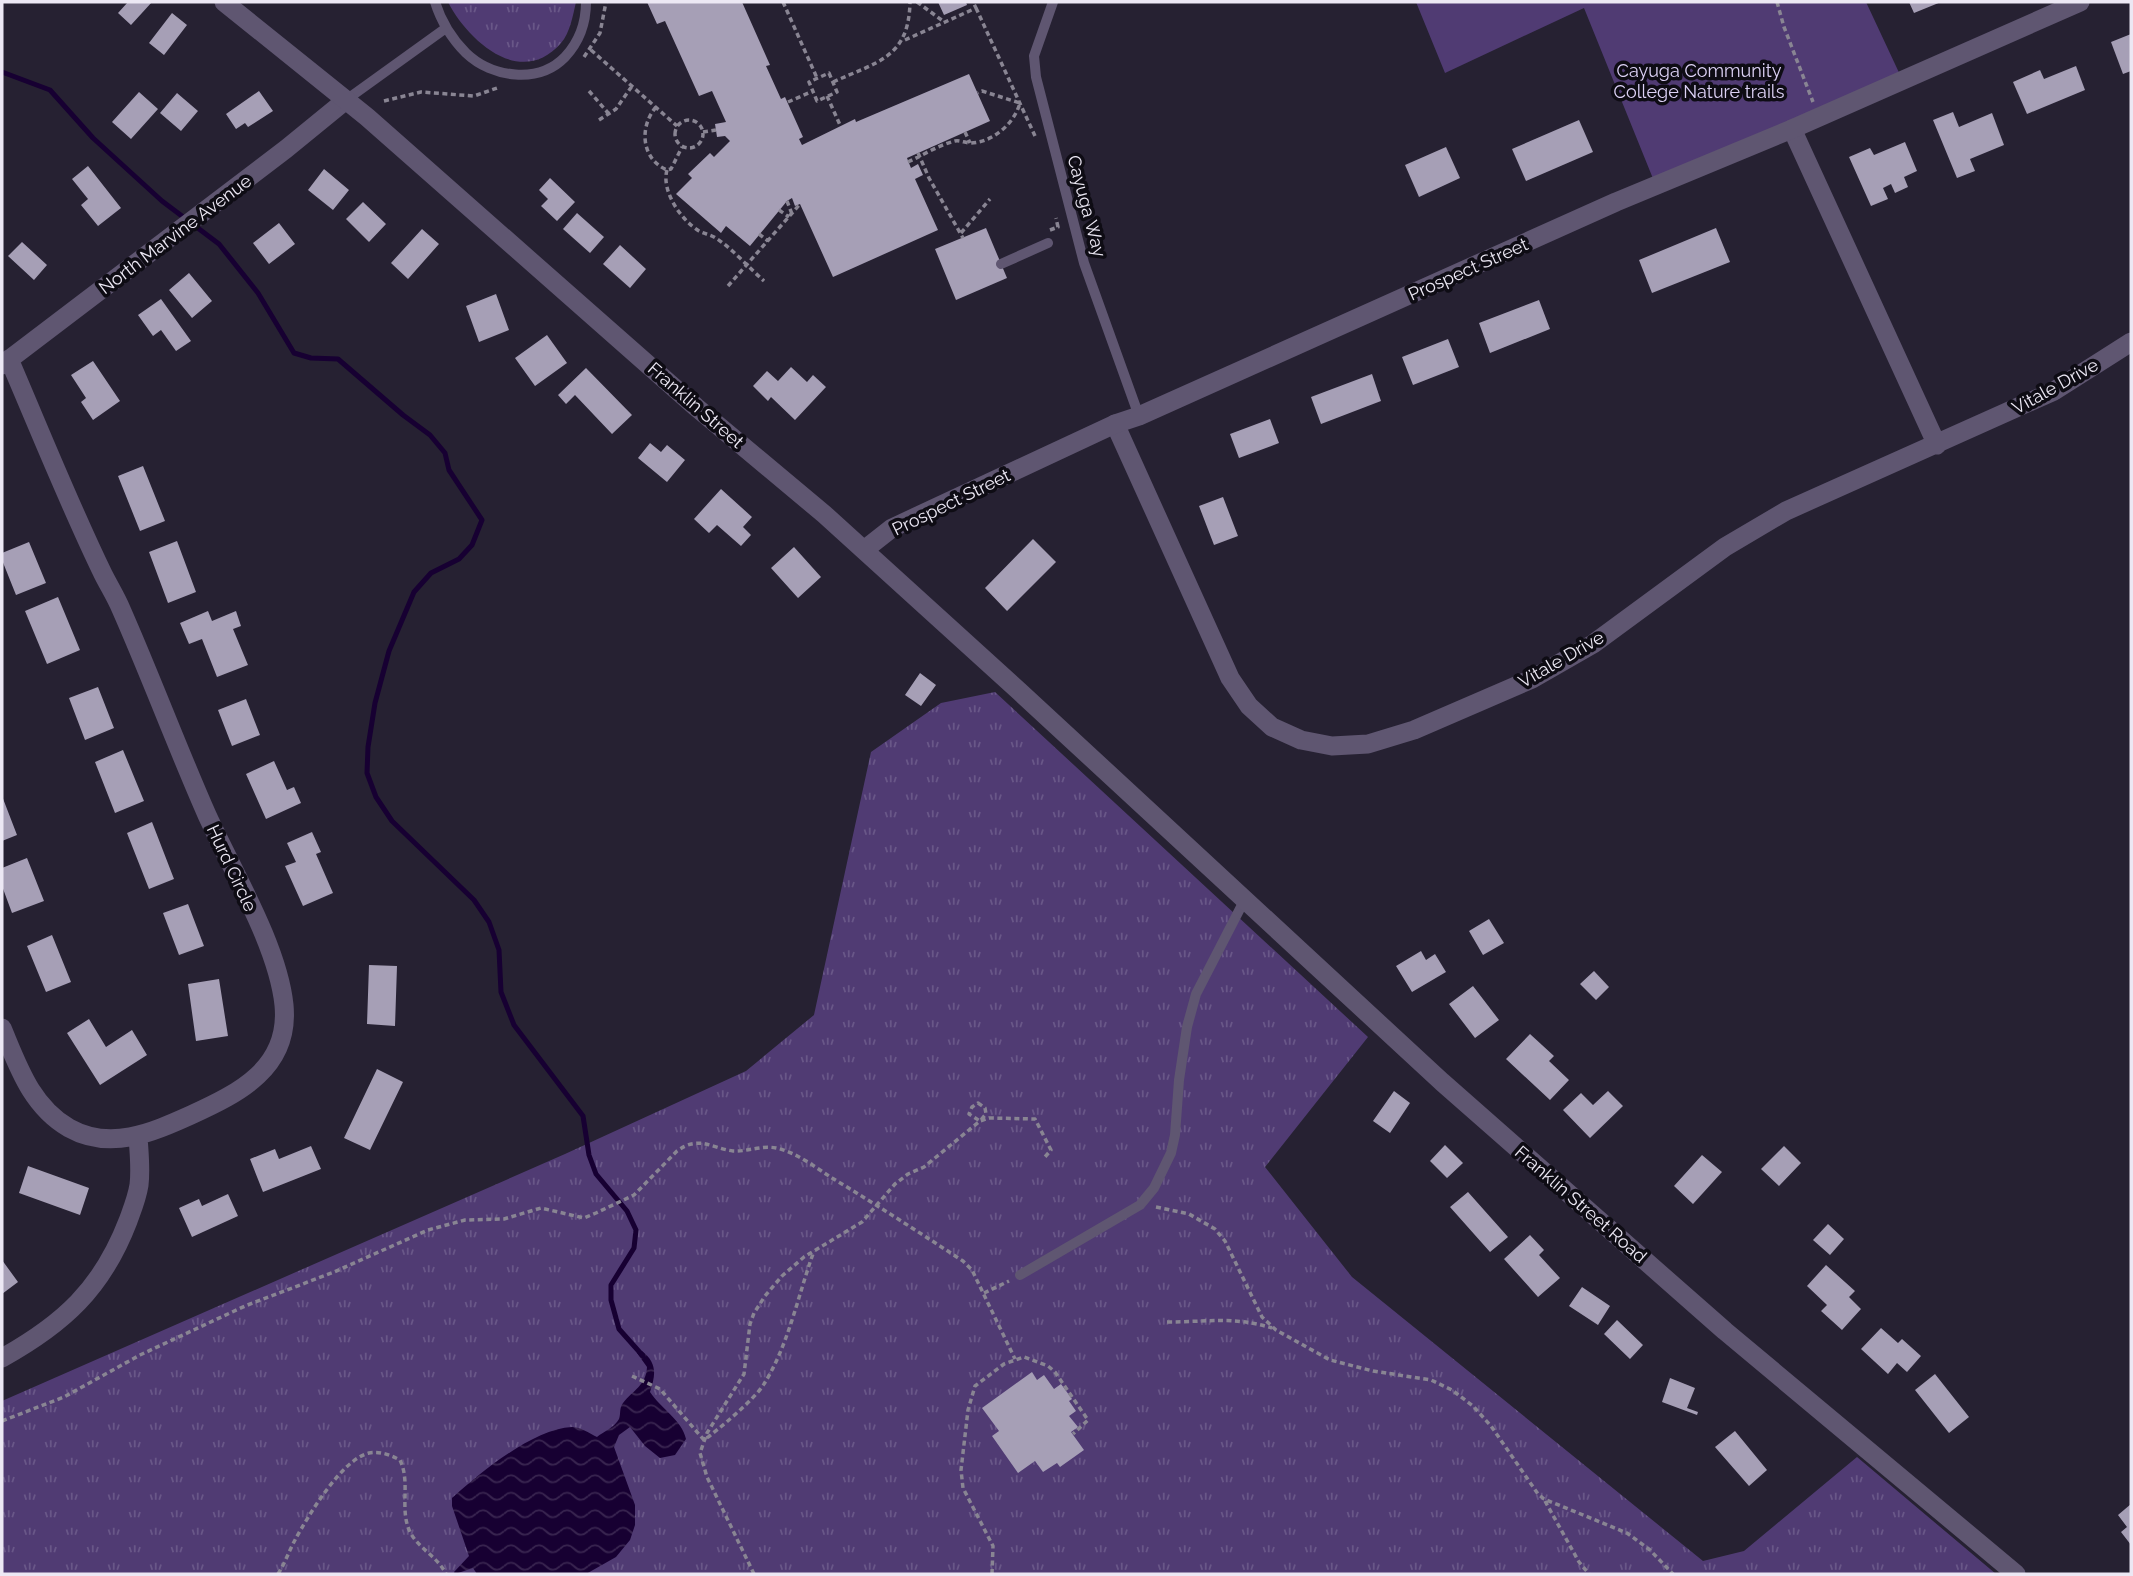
<svg xmlns="http://www.w3.org/2000/svg" width="2133" height="1576" font-family="Raleway,sans-serif">
	<style>
		.grass { fill: url(#grass-tufts) }
		.park { fill: #503b73 }
		.water { fill: url(#water-waves) }
		.lines { fill: none; stroke-linecap: round; stroke-linejoin: round }
		.stream { stroke: #170032; stroke-width: 5 }
		.building { fill: #a69fb6 }
		.path { stroke: #898593; stroke-width: 3.5; stroke-dasharray: 5 3.5; stroke-linecap: butt }
		.service { stroke: #5f5671; stroke-width: 10 }
		.minor { stroke: #5f5671; stroke-width: 19 }
		.tertiary { stroke: #5f5671; stroke-width: 19 }
		.labels { text-anchor: middle; dominant-baseline: central; stroke-width: 7; stroke-linejoin: round; paint-order: stroke }
		.park-label { font-size: 18px; fill: #ddd2f6; stroke: #0e0c14 }
		.street-label { font-size: 18px; fill: #ece8f4; stroke: #0e0c14 }
	</style>
	<defs>
		<pattern id="grass-tufts" width="24" height="20" patternUnits="userSpaceOnUse" patternTransform="scale(1.75)"><rect width="24" height="20" fill="#503b73"/><path d="M3 7l-1-3M5 7V3M7 7l1-3M15 17l-1-3M17 17v-4M19 17l1-3" fill="none" stroke="#695788"/></pattern>
		<pattern id="water-waves" width="16" height="10" patternUnits="userSpaceOnUse" patternTransform="scale(1.75)"><rect width="16" height="10" fill="#170032"/><path d="M0 5q4-4 8 0t8 0" fill="none" stroke="#392550"/></pattern>
	</defs>
	<rect width="100%" height="100%" fill="#262132"/>
	<path class="grass" d="M448,2H576C573,15 570,33 561,43C521,89 468,41 448,2Z
		M995,692L1368,1037L1265,1167L1352,1277L1703,1561L1744,1551L1857,1457L1996,1574H2V1401L565,1154L746,1071L814,1015L871,752L941,703Z"/>
	<path class="park" d="M1416,2H1866L1902,79L1656,186L1584,8L1445,73Z"/>
	<path class="water" d="M642,1351C657,1363 656,1374 650,1392C661,1409 682,1420 686,1439L675,1455L660,1458L645,1446L630,1427L619,1435L614,1447L635,1505V1525L630,1540L616,1557L586,1574H477L473,1568L455,1574L454,1572L469,1556L452,1506V1498C481,1472 533,1429 572,1427C580,1427 589,1433 597,1437C603,1432 615,1427 619,1419C621,1414 619,1408 623,1403C633,1390 646,1386 647,1367L637,1353Z"/>
	<g class="lines">
		<path class="stream" d="M2,72L50,90L93,138L162,201L219,244L258,293L294,353L311,358L338,359L403,415L430,435L445,453L449,470L482,520L472,545L459,559L431,573L414,592L389,651L375,703L368,747L367,773L376,797L392,821L474,900L489,922L499,950L501,992L514,1025L583,1116L589,1155L596,1174L627,1211L636,1230L634,1248L611,1285V1300L619,1329L643,1356"/>
	</g>
	<path class="building" d="M128,2H152L131,25L118,13Z
		M647,2H742L770,65L766,66L781,99L785,97L803,137L799,139L802,145L855,119L856,122L969,74L990,121L907,158L911,168L918,164L923,175L915,179L938,230L833,277L800,204L795,206L792,198L787,201L750,246L726,226L721,233L676,194L692,178L688,174L710,153L714,157L730,141L725,136L717,137L715,124L726,122L712,91L699,96L665,21L657,24Z
		M938,2H966L967,5L944,15Z
		M1909,2H1941L1914,13Z
		M172,13L187,25L164,55L149,43Z
		M2131,34V71L2123,74L2111,42Z
		M2076,66L2085,90L2027,114L2013,82L2040,70L2044,79Z
		M259,91L273,111L248,127L245,123L236,129L226,114Z
		M139,92L158,109L131,139L112,122Z
		M177,93L198,111L181,131L160,113Z
		M1953,112L1959,127L1992,113L2004,145L1970,159L1975,171L1957,178L1933,120Z
		M1579,120L1593,152L1526,181L1512,149Z
		M1905,142L1917,171L1904,177L1908,187L1895,193L1891,184L1883,188L1888,199L1871,206L1849,157L1870,148L1874,155Z
		M1446,147L1460,178L1419,197L1405,165Z
		M88,166L121,208L98,226L81,205L88,199L72,179Z
		M324,169L349,190L333,210L308,190Z
		M550,178L575,202L557,221L541,206L548,199L539,190Z
		M363,202L386,224L369,242L346,219Z
		M577,213L604,237L590,253L563,229Z
		M279,223L295,244L269,264L253,243Z
		M986,228L1007,278L956,300L935,249Z
		M1716,228L1730,262L1652,293L1639,260Z
		M422,229L439,244L408,279L391,263Z
		M22,242L47,265L34,280L8,256Z
		M620,245L646,269L630,288L603,264Z
		M189,273L212,301L192,318L169,290Z
		M496,294L509,330L479,342L466,306Z
		M161,299L191,341L176,351L161,330L153,336L138,315Z
		M1539,300L1550,329L1490,353L1479,323Z
		M547,335L567,363L535,386L515,358Z
		M1448,339L1459,367L1413,385L1402,357Z
		M93,361L120,401L93,420L81,402L86,398L71,375Z
		M791,367L807,382L813,375L826,387L795,420L771,397L768,401L753,386L767,371L778,381Z
		M586,368L632,415L612,434L575,395L566,404L558,395Z
		M1372,374L1381,401L1321,424L1311,397Z
		M1270,419L1279,443L1239,458L1230,434Z
		M650,443L661,452L667,445L685,460L667,482L638,458Z
		M143,466L165,521L140,531L118,476Z
		M721,489L752,517L743,527L751,535L741,546L717,525L709,533L694,519Z
		M1223,497L1238,536L1214,545L1199,506Z
		M1033,539L1056,562L1007,611L985,588Z
		M177,541L196,592L168,603L149,552Z
		M29,542L46,583L16,595L2,560V553Z
		M794,547L821,577L798,598L771,568Z
		M58,597L80,650L47,664L25,611Z
		M208,611L212,621L236,611L241,626L233,629L248,665L217,677L202,639L189,644L180,623Z
		M920,673L936,685L921,706L905,695Z
		M98,687L114,728L85,740L69,698Z
		M246,699L260,735L232,746L218,710Z
		M123,750L144,801L115,813L95,762Z
		M274,761L287,790L294,787L301,803L266,819L246,774Z
		M2,796L17,835L2,841Z
		M152,822L174,879L149,889L127,833Z
		M312,832L321,852L316,854L333,893L303,906L285,866L296,862L287,843Z
		M27,858L44,901L12,913L2,886V868Z
		M188,904L204,946L179,955L163,913Z
		M1489,919L1504,943L1483,955L1469,931Z
		M52,935L71,982L46,992L27,946Z
		M1421,951L1426,960L1435,954L1446,972L1412,992L1396,966Z
		M369,965L397,966L395,1026L367,1024Z
		M1594,971L1609,987L1596,1000L1580,984Z
		M219,979L228,1036L196,1041L188,984Z
		M1473,986L1499,1020L1475,1038L1449,1004Z
		M89,1019L106,1047L132,1030L147,1055L100,1085L67,1033Z
		M1530,1034L1554,1056L1549,1061L1569,1080L1550,1100L1506,1059Z
		M377,1069L403,1082L370,1150L344,1138Z
		M1394,1091L1410,1103L1390,1133L1373,1121Z
		M1608,1091L1623,1106L1590,1138L1563,1110L1581,1093L1593,1105Z
		M1445,1145L1463,1163L1447,1178L1430,1161Z
		M311,1146L321,1169L263,1192L250,1159L275,1149L279,1159Z
		M1784,1146L1801,1163L1779,1186L1761,1169Z
		M1702,1155L1722,1172L1693,1204L1674,1186Z
		M28,1166L89,1188L80,1215L19,1193Z
		M1468,1192L1508,1237L1490,1252L1450,1207Z
		M228,1194L238,1216L192,1237L179,1208L199,1199L202,1206Z
		M1828,1224L1844,1239L1830,1255L1813,1240Z
		M1530,1235L1544,1250L1539,1255L1560,1278L1538,1297L1504,1259Z
		M2,1260L18,1282L2,1294Z
		M1826,1265L1855,1291L1849,1297L1861,1309L1842,1330L1821,1311L1827,1305L1807,1286Z
		M1582,1287L1610,1306L1598,1325L1569,1306Z
		M1617,1320L1643,1345L1630,1359L1604,1334Z
		M1881,1328L1898,1343L1902,1339L1921,1356L1907,1372L1897,1363L1888,1374L1861,1349Z
		M1032,1372L1037,1380L1044,1375L1054,1389L1061,1384L1072,1399L1069,1401L1076,1411L1069,1416L1078,1427L1071,1432L1084,1450L1060,1467L1057,1463L1043,1472L1035,1461L1018,1473L992,1436L999,1431L982,1408Z
		M1935,1374L1969,1417L1949,1433L1915,1390Z
		M1670,1378L1695,1388L1687,1408L1698,1412L1697,1415L1662,1402Z
		M1735,1431L1767,1470L1749,1486L1715,1447Z
		M2131,1504V1545L2121,1532L2127,1527L2118,1515Z"/>
	<g class="lines">
		<path class="path" d="M783,2L817,78
			M917,2L943,21
			M1777,2L1784,27L1813,102
			M976,8L1035,136
			M905,40L976,8L973,2
			M591,50L677,126
			M584,57L600,33L606,2
			M829,73L837,92L817,101L809,82Z
			M833,82C877,62 909,58 910,2
			M589,91L609,114
			M827,96L840,125
			M384,101L421,92L474,96L500,87
			M788,102L813,91
			M656,107C639,127 641,159 667,170L671,169L682,147
			M675 134a14 14 0 1 1 28 0a14 14 0 1 1-28 0Z
			M599,120L616,109L632,86
			M703,132L716,130
			M965,132L970,143
			M918,153L929,178L963,238
			M908,162C923,155 939,145 955,141C960,140 965,143 971,143C993,142 1014,124 1020,103L982,91L978,93
			M667,170C661,191 681,220 699,231C704,234 709,234 714,237C731,247 749,268 764,281
			M787,201L792,214
			M779,210L789,217
			M1050,230L1058,227L1056,218
			M961,233L990,199
			M759,234L768,241
			M728,286L800,204
			M978,1103L985,1108L986,1114L980,1121L969,1114L972,1107Z
			M1156,1207L1189,1214L1215,1229L1225,1241L1262,1317L1276,1330L1330,1360L1373,1371L1431,1380L1452,1390L1473,1406L1491,1426L1538,1494L1544,1499L1627,1533L1650,1550L1673,1574
			M984,1293L1009,1281
			M1167,1322C1207,1322 1233,1316 1272,1328
			M632,1376L660,1389L704,1440C718,1430 756,1398 764,1384C789,1344 798,1295 814,1251
			M2,1421L64,1397L140,1355L245,1306L334,1272L428,1230L465,1220L504,1219L541,1208L584,1218L596,1213L634,1195L677,1151C699,1135 711,1148 733,1151C747,1152 761,1145 776,1148C796,1152 815,1167 832,1178C877,1205 920,1233 963,1261L972,1270L1015,1359
			M1545,1501L1579,1562L1589,1574
			M278,1574C285,1563 289,1551 295,1540C308,1516 342,1459 369,1453C381,1451 390,1455 400,1460C411,1483 399,1509 410,1532C418,1548 438,1557 446,1574
			M754,1574L707,1477L700,1453L707,1433L744,1374L750,1324L754,1313L765,1296L782,1276L804,1257L862,1222L895,1184L908,1174L924,1167L980,1121L989,1118L1035,1119L1051,1150L1044,1158
			M992,1574L993,1546L963,1488L961,1470L968,1410L975,1386L1004,1364L1024,1357L1048,1366L1055,1372L1088,1420L1073,1434"/>
		<path class="service" d="M435,2C441,21 451,38 466,53C492,78 539,84 565,57C579,42 586,22 586,2
			M1053,2L1034,56L1036,77L1084,263L1139,416
			M346,100L446,28
			M1001,264L1048,243
			M1020,1275L1140,1205L1154,1188L1171,1153L1175,1135L1179,1080L1187,1027L1196,994L1245,899"/>
		<path class="minor" d="M1792,129L1937,445
			M2,365L286,149L346,100
			M1115,424L1230,678L1249,706L1272,727L1301,740L1332,746L1368,744L1414,730L1532,679L1593,644L1725,547L1786,511L2054,391L2131,342
			M2,1028C18,1066 31,1106 69,1128C110,1151 151,1133 191,1115C239,1093 290,1068 284,1005C278,946 232,870 207,815C177,747 151,677 121,609C116,597 109,586 103,574C69,504 40,431 9,359
			M2,1358C63,1324 102,1289 128,1221C132,1210 137,1198 139,1185C141,1169 139,1153 138,1136"/>
		<path class="tertiary" d="M224,2L367,117L696,407L824,514L1019,691L1442,1082L1725,1331L2016,1574
			M864,550L892,528L1115,424L1139,416L1616,202L1792,129L2080,2"/>
	</g>
	<g class="labels">
		<g class="park-label">
			<text x="1699" y="70">Cayuga Community<tspan x="1699" dy="21">College Nature trails</tspan></text>
		</g>
		<g class="street-label">
			<text transform="translate(1087 206) rotate(75)">Cayuga Way</text>
			<text transform="translate(175 234) rotate(-37)">North Marvine Avenue</text>
			<text transform="translate(1468 269) rotate(-24)">Prospect Street</text>
			<text transform="translate(2055 386) rotate(-29)">Vitale Drive</text>
			<text transform="translate(696 405) rotate(41)">Franklin Street</text>
			<text transform="translate(951 502) rotate(-26)">Prospect Street</text>
			<text transform="translate(1561 659) rotate(-30)">Vitale Drive</text>
			<text transform="translate(232 868) rotate(65)">Hurd Circle</text>
			<text transform="translate(1581 1204) rotate(41)">Franklin Street Road</text>
		</g>
	</g>
	<rect width="2133" height="1576" fill="none" stroke="#ece8f4" stroke-width="7"/>
</svg>
